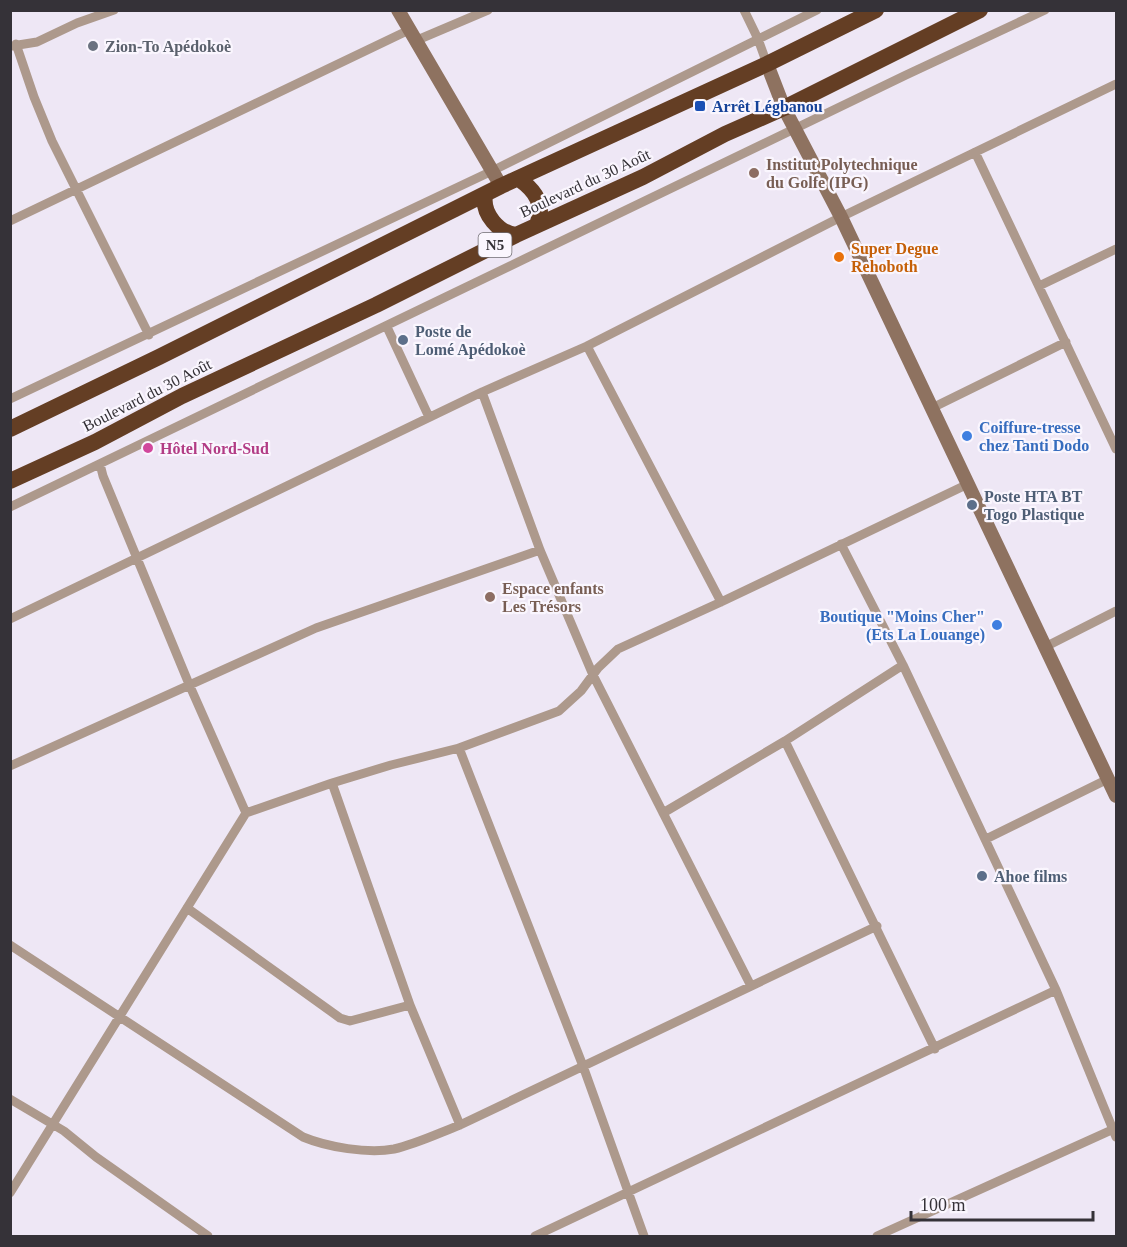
<svg xmlns="http://www.w3.org/2000/svg" width="1127" height="1247" font-family="'Times New Roman',serif">
	<style>
		.lines { fill: none; stroke-linecap: round; stroke-linejoin: round }
		.street { stroke: #ad998c; stroke-width: 9 }
		.secondary { stroke: #8e7260; stroke-width: 14 }
		.highway { stroke: #643e24; stroke-width: 16 }
		.worship-dot { fill: #6b7280; stroke: #faf6fe; stroke-width: 2 }
		.transit-dot { fill: #1a4fb4; stroke: #faf6fe; stroke-width: 2 }
		.education-dot { fill: #8d6e63; stroke: #faf6fe; stroke-width: 2 }
		.food-dot { fill: #e8710a; stroke: #faf6fe; stroke-width: 2 }
		.service-dot { fill: #5c6f8a; stroke: #faf6fe; stroke-width: 2 }
		.shop-dot { fill: #3f7fe0; stroke: #faf6fe; stroke-width: 2 }
		.hotel-dot { fill: #d1479c; stroke: #faf6fe; stroke-width: 2 }
		.labels { text-anchor: middle; dominant-baseline: central; stroke-width: 4.5; stroke-linejoin: round; paint-order: stroke }
		.shield { fill: #faf6fe; stroke: #706d73; stroke-width: 1.5 }
		.shield-label { font-size: 15px; font-weight: bold; fill: #353238 }
		.worship-label { font-size: 16px; font-weight: bold; fill: #5b616d; stroke: #faf6fe; text-anchor: start }
		.transit-label { font-size: 16px; font-weight: bold; fill: #164399; stroke: #faf6fe; text-anchor: start }
		.education-label { font-size: 16px; font-weight: bold; fill: #785e54; stroke: #faf6fe; text-anchor: start }
		.street-label { font-size: 16px; fill: #353238; stroke: #faf6fe }
		.food-label { font-size: 16px; font-weight: bold; fill: #c56008; stroke: #faf6fe; text-anchor: start }
		.service-label { font-size: 16px; font-weight: bold; fill: #4e5e75; stroke: #faf6fe; text-anchor: start }
		.shop-label { font-size: 16px; font-weight: bold; fill: #366cbe; stroke: #faf6fe; text-anchor: start }
		.hotel-label { font-size: 16px; font-weight: bold; fill: #b23c85; stroke: #faf6fe; text-anchor: start }
	</style>
	<rect width="100%" height="100%" fill="#eee7f5"/>
	<g class="lines">
		<path class="street" d="M744,10L758,39L767,64
			M415,41L488,10
			M16,44L34,97L52,141L149,335
			M12,46L37,42L77,23L114,10
			M975,152L1116,449
			M10,221L409,30
			M1039,286L1116,249
			M387,327L429,417
			M587,346L721,602
			M482,392L540,550L593,675L751,986
			M10,399L492,171L817,10
			M932,408L1066,342
			M10,507L906,75L1045,10
			M841,544L903,665L1056,990L1116,1137
			M10,619L482,392L587,346L841,217L1116,84
			M1045,647L1116,611
			M785,741L935,1049
			M459,748L583,1066L644,1236
			M10,766L316,628L540,550
			M332,783L410,1005L460,1125
			M246,813L332,783L391,765L459,748L559,711L581,691L598,668L618,649L721,602L968,484
			M663,813L785,741L903,665
			M986,839L1108,779
			M187,908L340,1018L350,1021L410,1005
			M10,945L303,1137C327,1147 368,1154 394,1149C416,1144 439,1133 460,1125L877,926
			M10,1099L64,1131L96,1157L208,1236
			M10,1193L246,813L189,684L103,476L100,464
			M535,1236L1056,990
			M877,1236L1116,1128"/>
		<path class="secondary" d="M398,10L501,186
			M767,64L784,108L841,217L1116,796"/>
		<path class="highway" d="M519,179C536,191 545,205 537,225
			M485,196C482,214 499,233 516,235
			M10,429L159,357L501,186L767,64L876,10
			M10,481L95,442L182,396L376,305L516,235L643,177L725,134L784,108L980,10"/>
	</g>
	<circle class="worship-dot" cx="93" cy="46" r="6"/>
	<rect class="transit-dot" x="694" y="100" width="12" height="12" rx="3"/>
	<g class="education-dot">
		<circle cx="754" cy="173" r="6"/>
		<circle cx="490" cy="597" r="6"/>
	</g>
	<circle class="food-dot" cx="839" cy="257" r="6"/>
	<g class="service-dot">
		<circle cx="403" cy="340" r="6"/>
		<circle cx="972" cy="505" r="6"/>
		<circle cx="982" cy="876" r="6"/>
	</g>
	<g class="shop-dot">
		<circle cx="967" cy="436" r="6"/>
		<circle cx="997" cy="625" r="6"/>
	</g>
	<circle class="hotel-dot" cx="148" cy="448" r="6"/>
	<g class="labels">
		<rect class="shield" x="478.5" y="233" width="33" height="24" rx="4.5"/>
		<g class="shield-label">
			<text x="495" y="245">N5</text>
		</g>
		<g class="worship-label">
			<text x="105" y="46">Zion-To Apédokoè</text>
		</g>
		<g class="transit-label">
			<text x="712" y="106">Arrêt Légbanou</text>
		</g>
		<g class="education-label">
			<text x="766" y="164">Institut Polytechnique<tspan x="766" dy="18">du Golfe (IPG)</tspan></text>
			<text x="502" y="588">Espace enfants<tspan x="502" dy="18">Les Trésors</tspan></text>
		</g>
		<g class="street-label">
			<text transform="translate(585 183) rotate(-25)">Boulevard du 30 Août</text>
			<text transform="translate(147 395) rotate(-27)">Boulevard du 30 Août</text>
		</g>
		<g class="food-label">
			<text x="851" y="248">Super Degue<tspan x="851" dy="18">Rehoboth</tspan></text>
		</g>
		<g class="service-label">
			<text x="415" y="331">Poste de<tspan x="415" dy="18">Lomé Apédokoè</tspan></text>
			<text x="984" y="496">Poste HTA BT<tspan x="984" dy="18">Togo Plastique</tspan></text>
			<text x="994" y="876">Ahoe films</text>
		</g>
		<g class="shop-label">
			<text x="979" y="427">Coiffure-tresse<tspan x="979" dy="18">chez Tanti Dodo</tspan></text>
			<text x="985" y="616" text-anchor="end">Boutique "Moins Cher"<tspan x="985" dy="18">(Ets La Louange)</tspan></text>
		</g>
		<g class="hotel-label">
			<text x="160" y="448">Hôtel Nord-Sud</text>
		</g>
	</g>
	<rect width="1127" height="1247" fill="none" stroke="#353238" stroke-width="24"/>
	<path d="M911 1211v9h182v-9" fill="none" stroke="#353238" stroke-width="3"/>
	<text x="920" y="1211" font-size="18" fill="#353238" stroke="#faf6fe" stroke-width="4.5" paint-order="stroke">100 m</text>
</svg>
